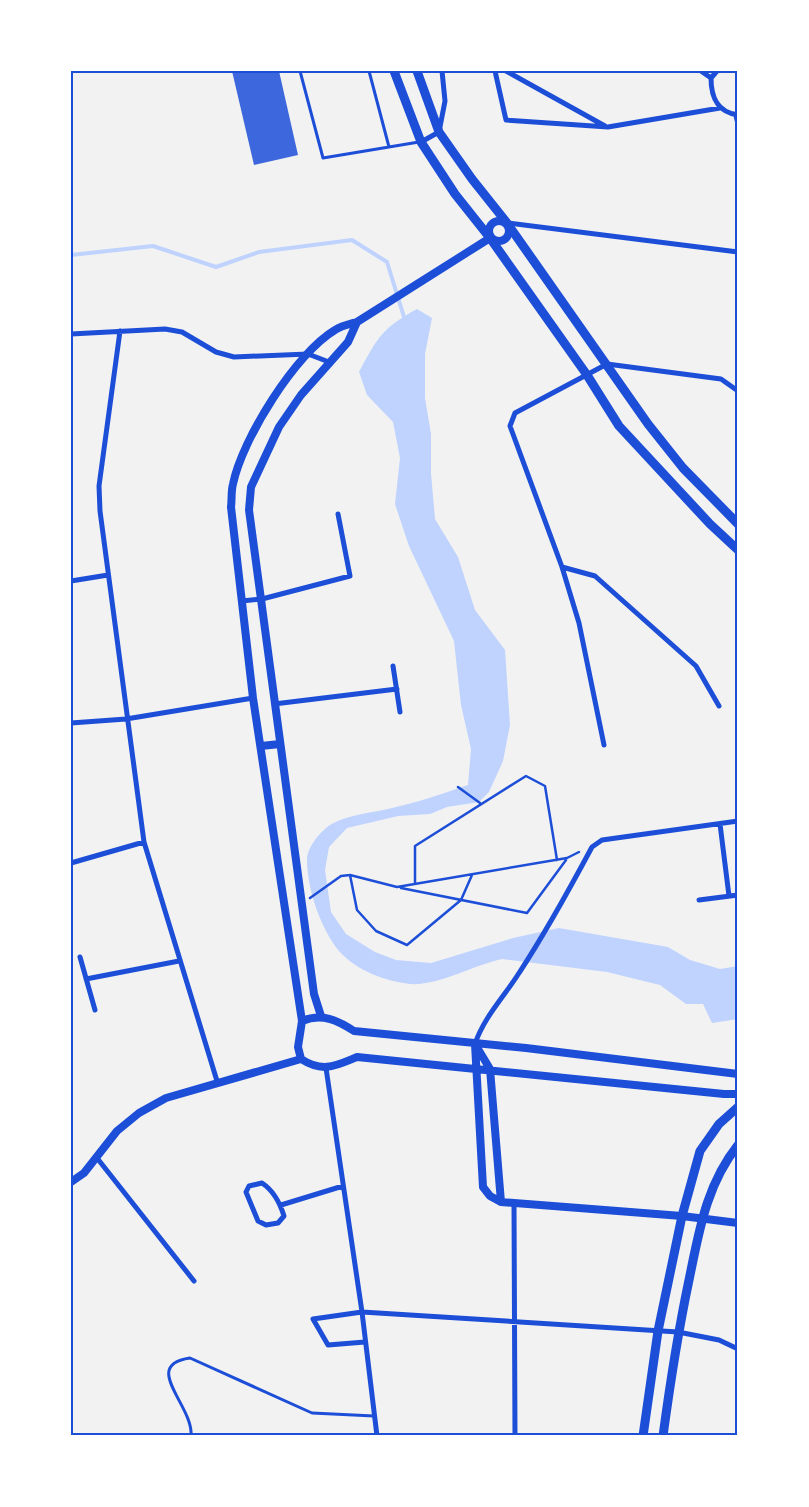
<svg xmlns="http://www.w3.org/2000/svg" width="809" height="1507" font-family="Merriweather,serif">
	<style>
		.water { fill: #bfd3fe }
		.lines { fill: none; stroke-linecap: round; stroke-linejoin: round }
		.stream { stroke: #bfd3fe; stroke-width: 4 }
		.building { fill: #3d67dc }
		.path { stroke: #1d4ed8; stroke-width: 2.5 }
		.service { stroke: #1d4ed8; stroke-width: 3 }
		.minor { stroke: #1d4ed8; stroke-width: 5 }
		.tertiary { stroke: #1d4ed8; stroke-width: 8 }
		.secondary { stroke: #1d4ed8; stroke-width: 9 }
		.neatline { fill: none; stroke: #1d4ed8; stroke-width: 2 }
	</style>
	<rect width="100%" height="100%" fill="#f2f2f2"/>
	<path class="water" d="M417,309L432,318L425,354V398L431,434V473L435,519L458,557L475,610L505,650L510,725L503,761L489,792L479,802L447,807L430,814L398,816L347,828L329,847L325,870L331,912L346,934L375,952L396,960L431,963L513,938L559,928L668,947L690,960L720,969L738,966V1019L712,1023L703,1004H686L660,985L607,972L502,959C474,965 438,986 410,984C385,981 357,971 339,951C321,929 307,889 307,860C307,848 318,835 326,828C340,816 370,813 388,809C415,803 442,794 468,785L471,749L461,705L454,641L409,546L395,504L400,458L393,422L367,395L359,372C378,337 381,329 417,309Z"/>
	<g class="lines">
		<path class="stream" d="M71,255L153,246L216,267L259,252L352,240L387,262L404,317"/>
	</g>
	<path class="building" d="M232,71H279L298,155L254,165Z"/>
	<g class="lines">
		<path class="path" d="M458,787L480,803
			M350,875L357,910L376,931L407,945L461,900L472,875
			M415,884V846L526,776L545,786L557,860
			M401,888L527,913L566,860
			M310,898L341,876L350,875L397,887L567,858L579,852"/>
		<path class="service" d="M300,71L323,158L419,142
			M369,71L389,147
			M191,1436C194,1406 140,1365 190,1358L312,1413L374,1416"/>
		<path class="minor" d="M495,71L506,120L608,127L720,108
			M506,71L605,126
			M701,71L711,78
			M717,71L711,78C711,97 717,112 738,115
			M736,116L738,124
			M421,142L439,132L445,101L442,71
			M508,223L738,252
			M120,331L99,486L100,511L144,842L217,1081
			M71,334L165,329L182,332L216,352L234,357L308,354L329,362
			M562,567L595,576L696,666L719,706
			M71,581L108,575
			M242,601L262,599L350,576L338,514
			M393,666L400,712
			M274,704L397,689
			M71,723L126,719L253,698
			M604,745L579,623L562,567L510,426L515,413L607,364L721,379L738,391
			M720,824L729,896
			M71,863L144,842
			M699,900L738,895
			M80,957L95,1010
			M86,979L179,961
			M475,1044C484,1017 504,997 519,973C546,932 569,890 592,847L602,840L738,821
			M326,1068L362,1312L377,1436
			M97,1158L194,1281
			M262,1183C274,1191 280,1203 284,1216L278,1223L266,1225L258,1221L246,1192L249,1186Z
			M514,1203L515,1436
			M281,1205L343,1186
			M365,1342L328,1345L313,1319L362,1312L678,1332L719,1340L738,1349"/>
		<path class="tertiary" d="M489 231a10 10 0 1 1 20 0a10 10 0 1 1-20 0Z
			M490,238L357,322C350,324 341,326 335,330C296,353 242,439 233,484C231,491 232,500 231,507L253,698L302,1021L298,1047L301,1059C323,1073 335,1066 357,1057L724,1094H738
			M261,746L280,744
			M321,1016L314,994L249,510L251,487L279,427L301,395L348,342L357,322
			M302,1021C322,1013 337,1020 354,1031L526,1048L738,1074
			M475,1044L483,1187L490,1196L501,1202L682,1216L738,1223
			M475,1044L490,1069L501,1202
			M71,1182L84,1173L117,1131L139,1113L166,1098L301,1059"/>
		<path class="secondary" d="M394,71L421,142L455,194L490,238L587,375L619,426L710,524L738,550
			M417,71L439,132L472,179L507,223L648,424L683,468L738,524
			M643,1436L658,1331L682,1216L700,1151L719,1124L738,1107
			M663,1436C670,1384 678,1332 689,1280C699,1232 706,1185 738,1145"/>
	</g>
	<rect width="809" height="1507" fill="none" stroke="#ffffff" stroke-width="145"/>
	<rect x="72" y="72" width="664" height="1362" class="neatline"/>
</svg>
